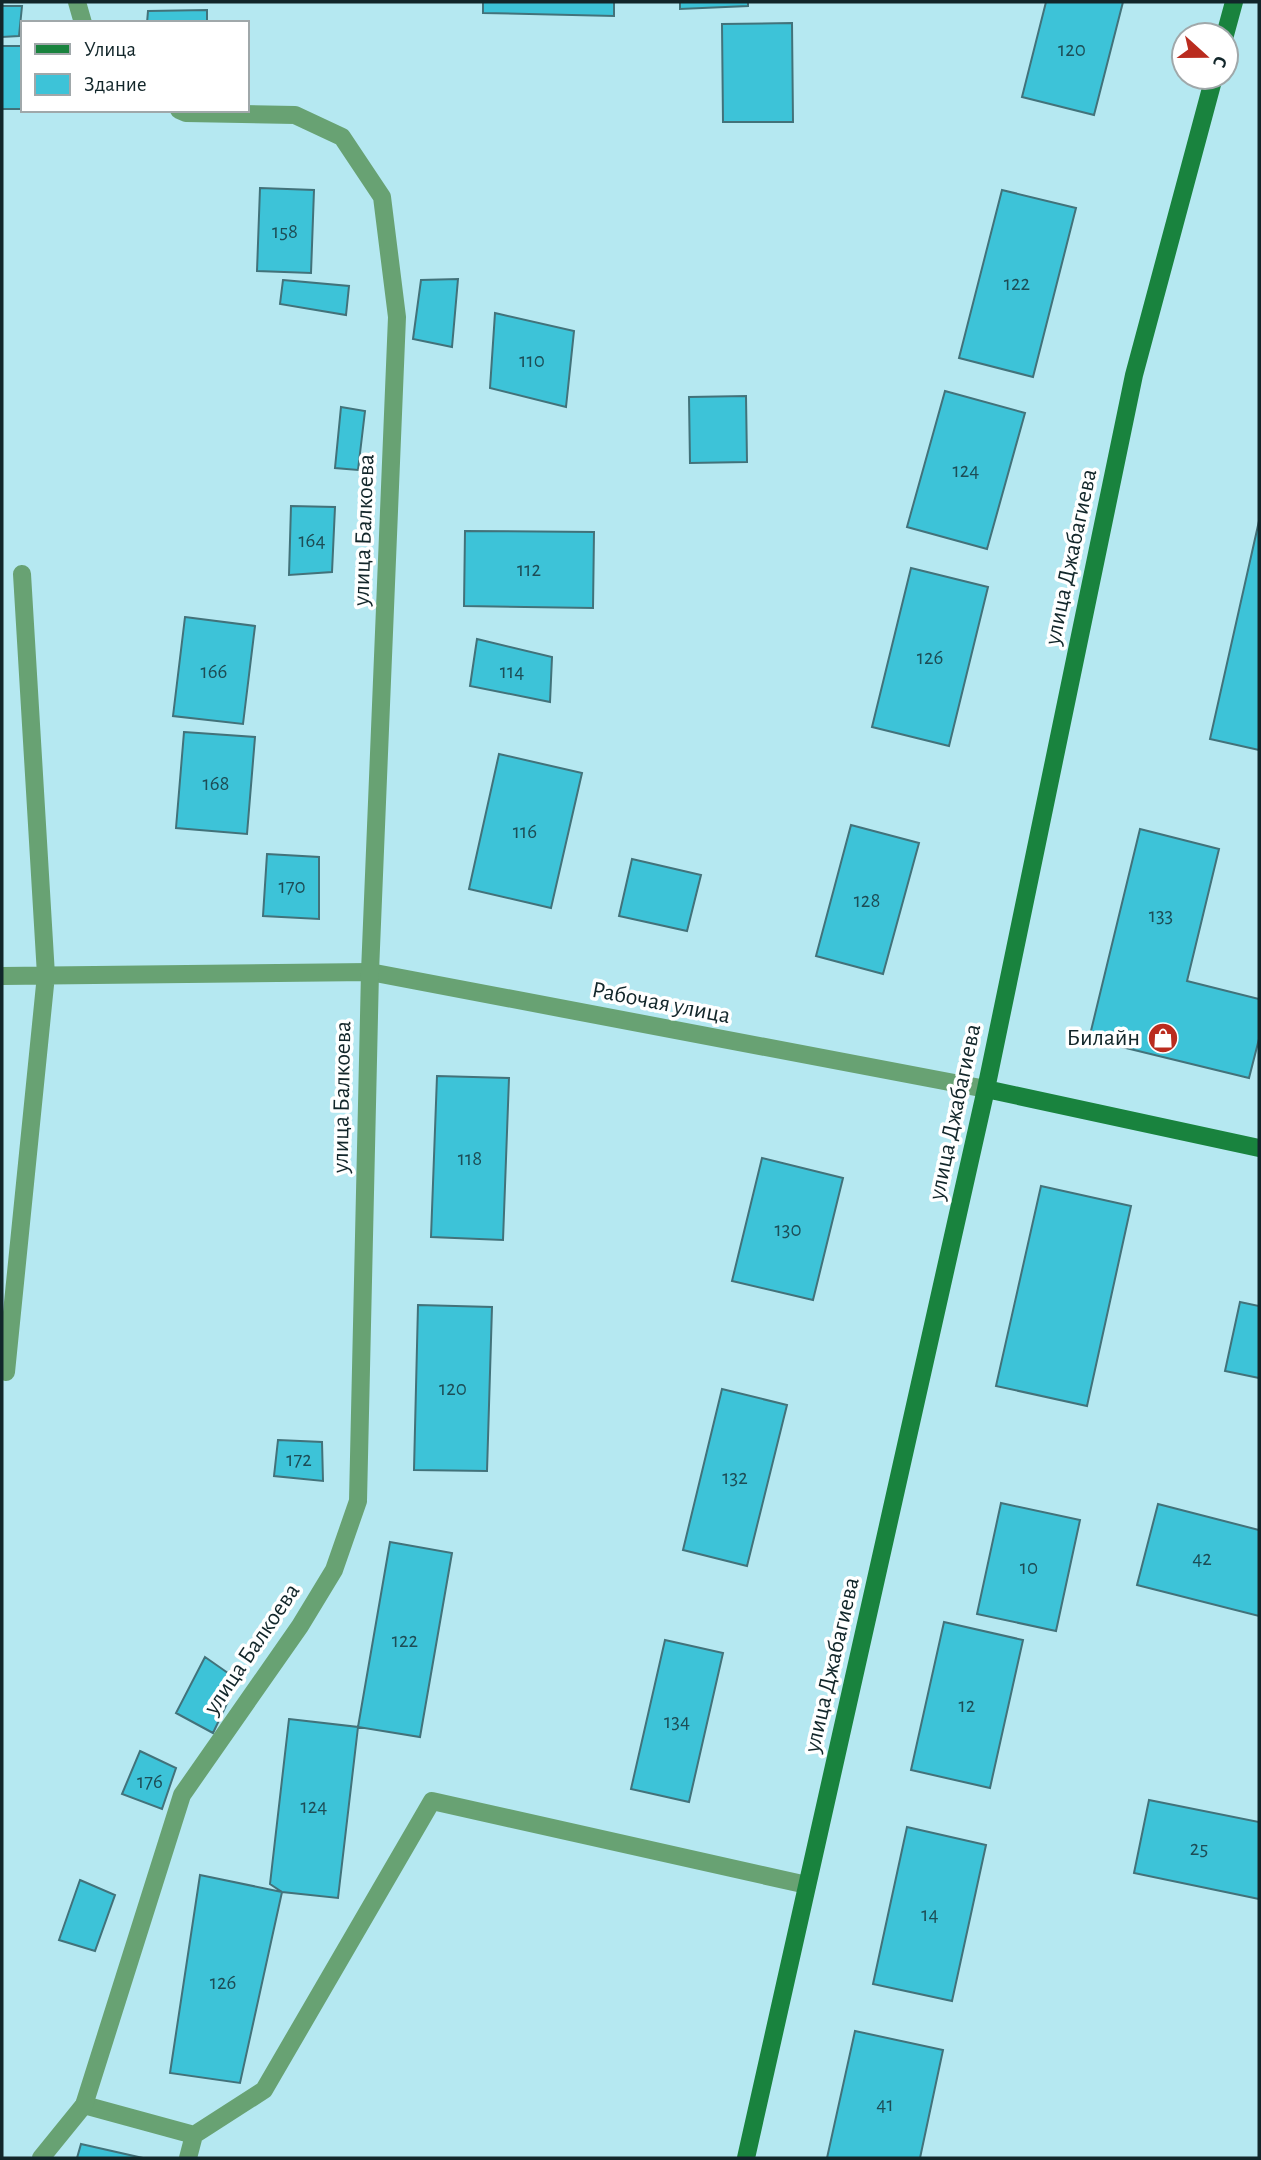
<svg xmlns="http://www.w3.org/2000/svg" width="1261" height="2160" font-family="'Alegreya Sans',sans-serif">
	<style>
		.building { fill: #3dc3d8; stroke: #42727a; stroke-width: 2 }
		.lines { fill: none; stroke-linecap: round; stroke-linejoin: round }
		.lane { stroke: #68a273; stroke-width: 18 }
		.street { stroke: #68a273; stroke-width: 18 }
		.secondary { stroke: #19833e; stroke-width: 18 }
		.labels { text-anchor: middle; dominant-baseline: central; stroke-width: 7; stroke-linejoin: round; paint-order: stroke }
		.number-label { font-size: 21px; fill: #1d4d56 }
		.street-label { font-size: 24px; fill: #12262a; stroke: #fff }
		.poi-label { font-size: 24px; fill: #12262a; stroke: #fff; text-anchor: end }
	</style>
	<rect width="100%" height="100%" fill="#b5e8f1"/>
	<path class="building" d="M483,2H614V16L483,13Z
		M680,2H748V6L680,9Z
		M1046,2H1123L1094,115L1022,97Z
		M2,6H22L19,36L2,37Z
		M207,10V23H147L148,11Z
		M792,23L793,122H723L722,24Z
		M2,46H23V109H2Z
		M260,188L314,190L311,273L257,271Z
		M1002,190L1076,208L1033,377L959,358Z
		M458,279L452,347L413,339L421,280Z
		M283,280L349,286L346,315L280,304Z
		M495,313L574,331L566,407L490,388Z
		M945,391L1025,413L987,549L907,527Z
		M746,396L747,462L690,463L689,397Z
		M341,407L365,411L358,470L335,468Z
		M291,506L335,507L332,572L289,575Z
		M1259,521V750L1210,739Z
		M465,531L594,532L593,608L464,606Z
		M911,568L988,587L949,746L872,727Z
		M185,617L255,626L243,724L173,716Z
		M477,639L552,657L550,702L470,686Z
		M184,732L255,737L247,834L176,828Z
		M499,754L582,773L551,908L469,889Z
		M851,825L919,843L883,974L816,956Z
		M1140,829L1219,849L1187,981L1259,999V1039L1249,1078L1089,1039Z
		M267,854L319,857V919L263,916Z
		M632,859L701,875L687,931L619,916Z
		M437,1076L509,1078L503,1240L431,1237Z
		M762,1158L843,1178L813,1300L732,1281Z
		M1041,1186L1131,1206L1087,1406L996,1386Z
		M1240,1302L1259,1306V1378L1225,1371Z
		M418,1305L492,1307L487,1471L414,1470Z
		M722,1389L787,1405L747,1566L683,1550Z
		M278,1440L322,1442L323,1481L274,1476Z
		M1001,1503L1080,1520L1056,1631L977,1614Z
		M1158,1504L1259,1530V1616L1137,1585Z
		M390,1542L452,1553L420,1737L358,1727Z
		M944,1622L1023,1640L990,1788L911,1770Z
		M665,1640L723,1653L689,1802L631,1789Z
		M205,1657L238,1680L213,1733L176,1713Z
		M289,1719L358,1727L338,1898L282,1892L270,1884Z
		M140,1751L176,1768L162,1809L122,1794Z
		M1149,1800L1259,1822V1899L1134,1873Z
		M907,1827L986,1845L952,2001L873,1984Z
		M200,1875L282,1892L240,2083L170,2073Z
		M80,1880L115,1895L95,1951L59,1940Z
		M855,2031L943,2050L920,2158H827Z
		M81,2144L143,2158H77Z"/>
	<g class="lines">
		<path class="lane" d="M2,976L370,972L986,1089
			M6,1372L46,975L22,574
			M84,2105L194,2135
			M188,2158L194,2135L264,2090L432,1801L807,1885"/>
		<path class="street" d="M77,2L83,23
			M41,2158L84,2105L182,1795L300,1626L334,1570L358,1501L370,972L397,317L382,197L342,137L295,115L186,113L179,110"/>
		<path class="secondary" d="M1225,35L1234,2
			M986,1089L1259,1148
			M746,2158L986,1089L1134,375L1214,77"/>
	</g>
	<defs>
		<g id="shop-disc" transform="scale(1.575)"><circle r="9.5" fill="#ba2c1f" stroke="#fff"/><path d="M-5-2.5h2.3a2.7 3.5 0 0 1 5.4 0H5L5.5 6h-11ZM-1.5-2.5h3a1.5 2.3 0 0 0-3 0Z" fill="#fff"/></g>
	</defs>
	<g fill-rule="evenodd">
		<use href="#shop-disc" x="1163" y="1038"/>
	</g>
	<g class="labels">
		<g class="number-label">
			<text x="1072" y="49">120</text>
			<text x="285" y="231">158</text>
			<text x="1017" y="283">122</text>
			<text x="532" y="360">110</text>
			<text x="966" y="470">124</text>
			<text x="312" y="540">164</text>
			<text x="529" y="569">112</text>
			<text x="930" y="657">126</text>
			<text x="214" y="671">166</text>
			<text x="512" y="671">114</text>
			<text x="216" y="783">168</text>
			<text x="525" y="831">116</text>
			<text x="292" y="886">170</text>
			<text x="867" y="900">128</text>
			<text x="1161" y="915">133</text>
			<text x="470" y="1158">118</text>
			<text x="788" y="1229">130</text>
			<text x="453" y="1388">120</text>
			<text x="299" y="1459">172</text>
			<text x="735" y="1477">132</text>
			<text x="1202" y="1558">42</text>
			<text x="1029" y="1567">10</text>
			<text x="405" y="1640">122</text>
			<text x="967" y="1705">12</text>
			<text x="677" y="1721">134</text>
			<text x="150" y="1781">176</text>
			<text x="314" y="1806">124</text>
			<text x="1199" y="1848">25</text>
			<text x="930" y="1914">14</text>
			<text x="223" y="1982">126</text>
			<text x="885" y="2104">41</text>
		</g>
		<g class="street-label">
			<text transform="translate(364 530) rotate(-88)">улица Балкоева</text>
			<text transform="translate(1071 557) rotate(-78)">улица Джабагиева</text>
			<text transform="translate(661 1003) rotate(11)">Рабочая улица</text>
			<text transform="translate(342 1097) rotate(-89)">улица Балкоева</text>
			<text transform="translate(955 1112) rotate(-78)">улица Джабагиева</text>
			<text transform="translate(252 1649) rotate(-56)">улица Балкоева</text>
			<text transform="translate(832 1665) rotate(-77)">улица Джабагиева</text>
		</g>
		<g class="poi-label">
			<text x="1140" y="1038">Билайн</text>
		</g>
	</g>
	<rect width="1261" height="2160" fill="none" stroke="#12262a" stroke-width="7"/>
	<rect x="21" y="21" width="228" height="91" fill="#ffffff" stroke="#a0a8aa" stroke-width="2"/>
	<rect x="35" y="44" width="35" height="10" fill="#19833e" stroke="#a0a8aa" stroke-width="2"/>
	<text x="84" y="56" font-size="21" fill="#12262a">Улица</text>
	<rect x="35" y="74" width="35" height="21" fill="#3dc3d8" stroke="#a0a8aa" stroke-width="2"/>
	<text x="84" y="91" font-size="21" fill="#12262a">Здание</text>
	<g transform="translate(1205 56) rotate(111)"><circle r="33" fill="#ffffff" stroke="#a0a8aa" stroke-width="2"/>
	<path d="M0-5L12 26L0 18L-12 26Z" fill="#ba2c1f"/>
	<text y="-10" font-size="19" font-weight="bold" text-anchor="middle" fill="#12262a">С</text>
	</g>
</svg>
